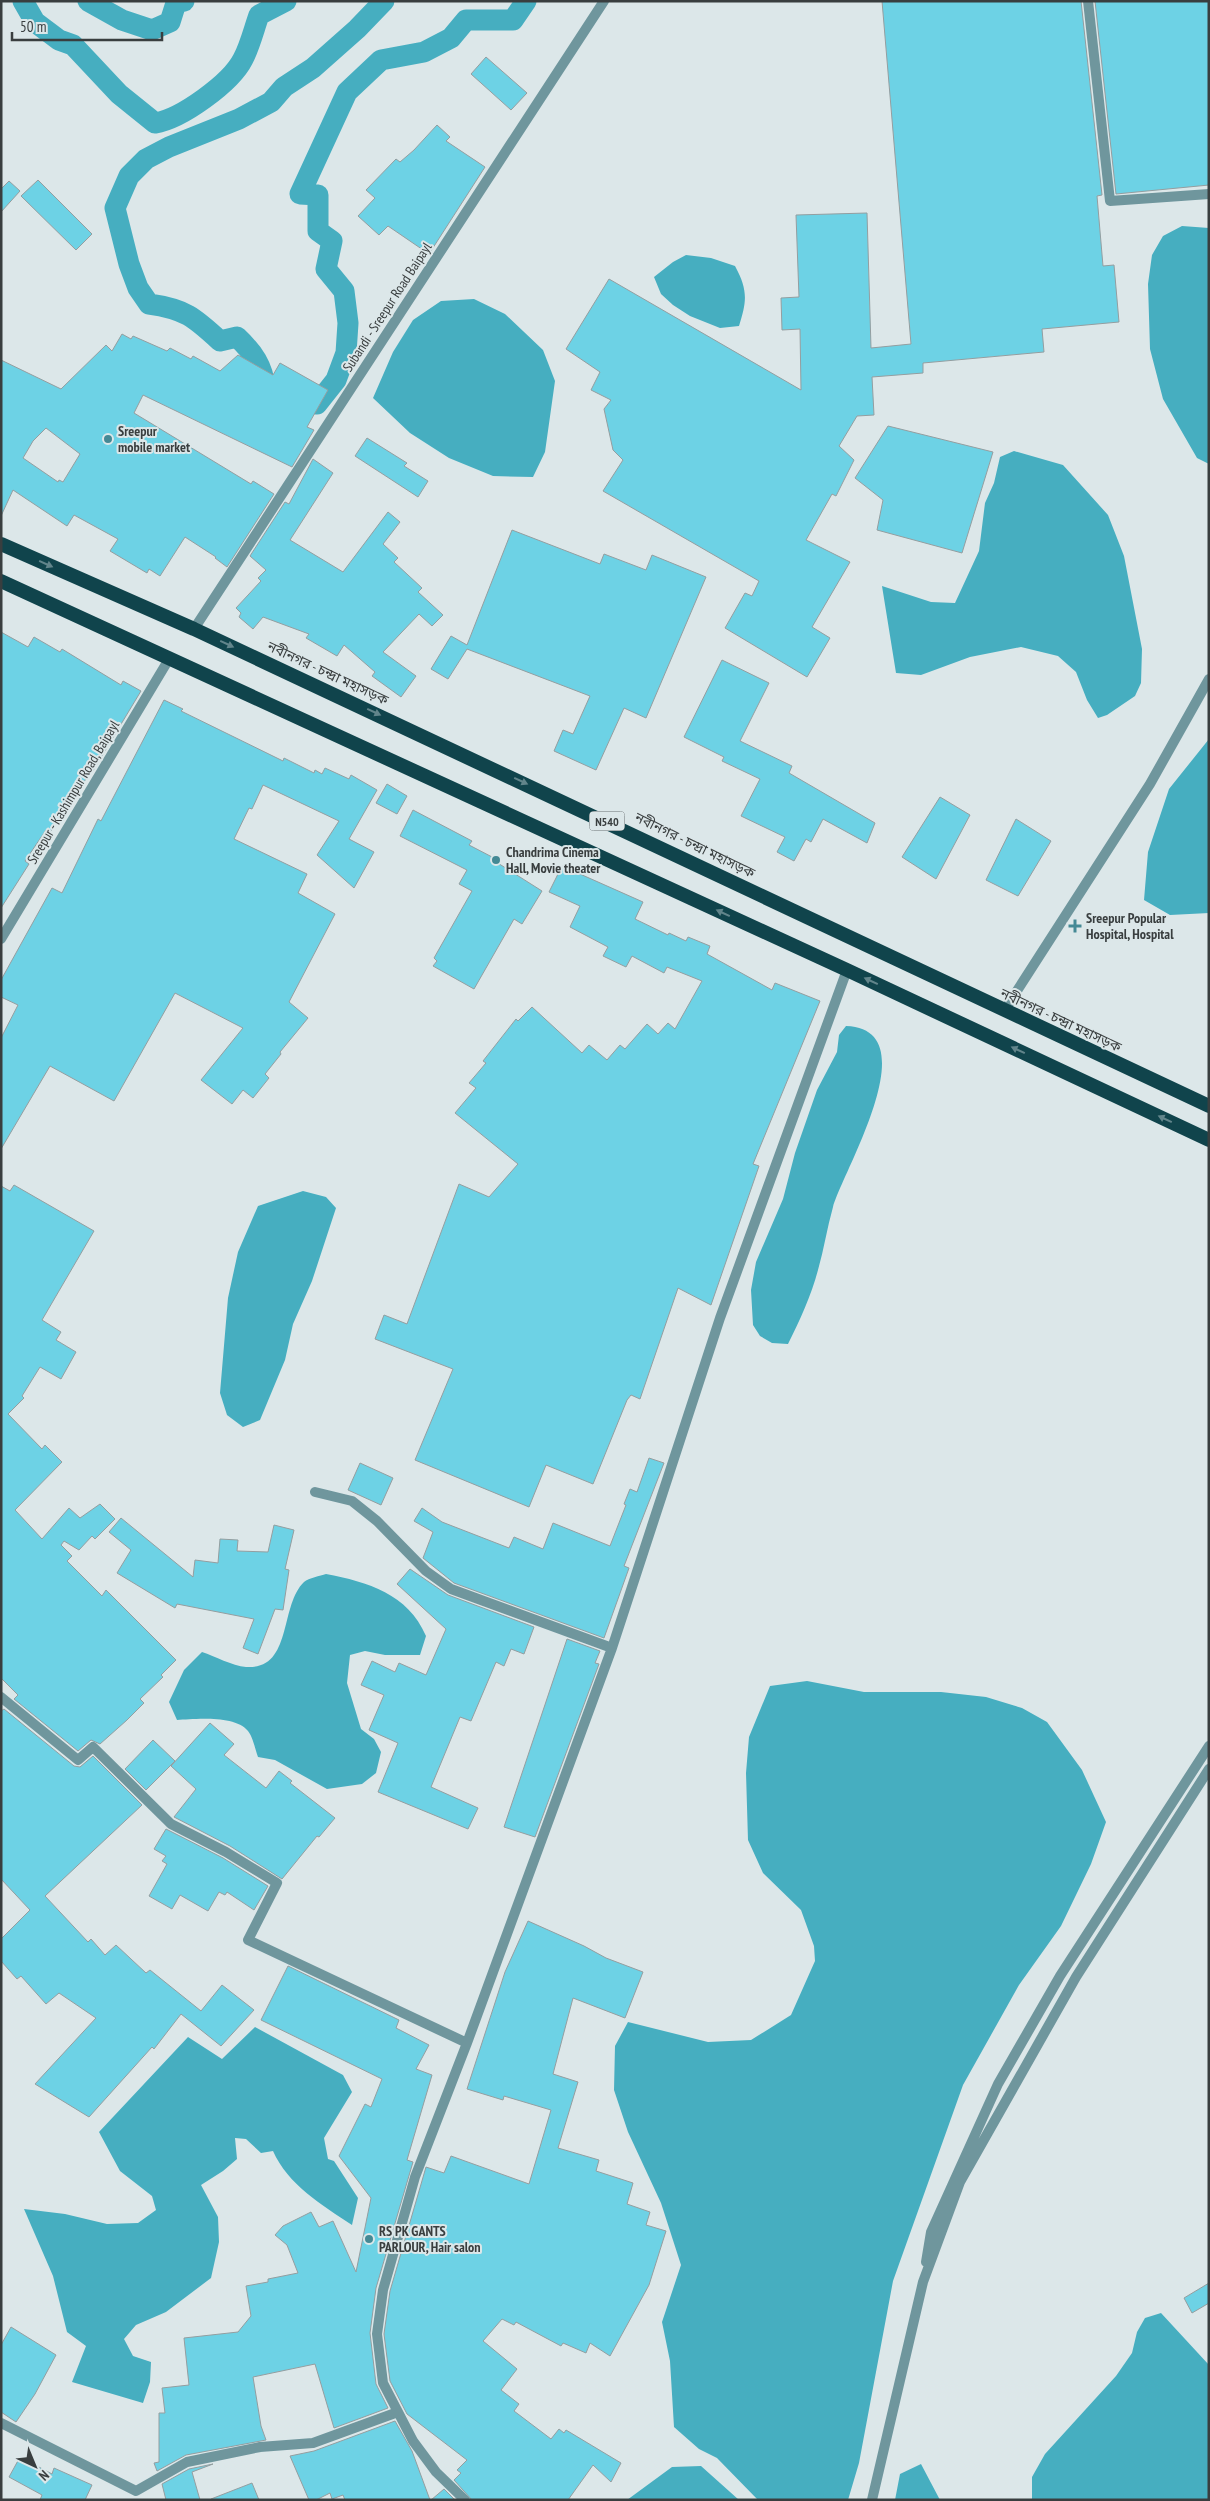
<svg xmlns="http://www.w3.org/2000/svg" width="1210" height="2501" font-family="'PT Sans Narrow','Noto Sans Bengali',sans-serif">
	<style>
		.water { fill: #46aec0 }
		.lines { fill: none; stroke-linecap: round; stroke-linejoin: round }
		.canal { stroke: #46aec0; stroke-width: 21 }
		.building { fill: #6dd2e5; stroke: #949ea0; fill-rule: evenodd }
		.service { stroke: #6f969d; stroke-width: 10 }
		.minor { stroke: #6f969d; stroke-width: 10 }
		.tertiary { stroke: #6f969d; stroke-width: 10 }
		.trunk { stroke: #10444c; stroke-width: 14 }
		.oneway { fill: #62858b }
		.poi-dot { fill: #448995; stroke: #dce7e9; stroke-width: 2 }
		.labels { text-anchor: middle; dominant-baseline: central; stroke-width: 4; stroke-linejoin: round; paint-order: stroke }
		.shield { fill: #dce7e9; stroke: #6a7172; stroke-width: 1 }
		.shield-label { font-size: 12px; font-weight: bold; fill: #393e3f }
		.street-label { font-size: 14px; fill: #393e3f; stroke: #dce7e9 }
		.poi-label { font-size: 14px; font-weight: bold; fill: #393e3f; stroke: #dce7e9; text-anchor: start }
	</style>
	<rect width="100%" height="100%" fill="#dce7e9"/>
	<path class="water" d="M1182,226L1209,228V464L1197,458L1163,399L1150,349L1148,284L1152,255L1163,236Z
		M686,255L711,258L735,266C748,290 747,301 739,326L720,328L690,316L673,305L661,294L654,277L673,262Z
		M474,299L505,314L543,350L555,381L545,452L533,477L493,476L449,458L410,433L373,398L393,352L413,320L441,301Z
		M1014,451L1063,465L1108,515L1124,556L1142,649L1141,683L1135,696L1107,715L1098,718L1087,700L1076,672L1058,656L1021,647L970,657L921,675L896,673L882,586L931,602L955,603L979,551L985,503L994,483L1000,457Z
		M1209,739V913L1170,915L1144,900L1148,852L1169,789Z
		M846,1026C929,1029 844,1169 833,1207C827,1228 824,1249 818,1270C811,1296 800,1320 788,1344L772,1343L760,1336L753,1325L751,1290L756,1262L783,1199L795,1153L817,1090L837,1052L839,1035Z
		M303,1191L326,1197L336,1208L312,1281L293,1324L285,1360L260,1420L243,1427L227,1415L220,1393L228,1298L238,1252L258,1206Z
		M326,1574C368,1582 408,1594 426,1636L420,1655H385L365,1651L350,1655L347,1683L361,1729L374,1739L381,1752L376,1773L362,1784L327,1789L275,1760L258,1757C255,1749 253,1737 248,1731C235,1715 195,1719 177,1720L169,1702L184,1670L202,1652C215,1656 232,1666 246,1667C293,1670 279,1606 304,1582C309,1578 320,1576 326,1574Z
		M807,1681L864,1692H941L986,1697L1022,1708L1047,1722L1082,1770L1106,1822L1091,1864L1061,1926L1019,1985L963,2085L893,2281L859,2463L848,2500H758L717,2458L699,2449L674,2427L670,2361L662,2322L681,2265L661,2203L628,2132L614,2090L615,2046L628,2022L708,2042L751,2040L791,2015L815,1961L814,1946L801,1910L763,1873L748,1840L746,1773L749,1737L770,1686Z
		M255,2027L343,2075L352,2092L324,2138L328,2159L334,2161L358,2198L352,2225C322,2205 288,2185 273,2151L261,2153L246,2139L235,2138L237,2159L223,2171L201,2185L218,2217L219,2242L211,2278L166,2312L136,2325L124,2339L133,2356L151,2362L150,2382L143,2403L72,2382L86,2346L67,2332L53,2276L24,2209L65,2214L107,2224L138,2223L156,2210L152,2196L120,2171L99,2132L188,2037L222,2059Z
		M1161,2313L1209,2365V2500H1032V2477L1045,2454L1116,2376L1132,2353L1137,2332L1145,2318Z
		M921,2464L940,2500H895L900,2474Z
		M701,2466L739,2500H627L672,2467Z"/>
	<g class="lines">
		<path class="canal" d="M23,1L35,22L59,40L73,45L119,94L155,123C181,119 231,83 243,59C250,46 254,29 259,15L286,1
			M88,1L122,20L152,30L170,22L176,3L184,1
			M270,391L265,388C263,366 253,352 237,337L220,341C194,317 185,309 149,304L138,288L129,264L115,208L129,176L146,159L169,147L239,119L271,102L284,87L313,68L357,29L384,1
			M306,403L317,404L336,380L346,353L348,323L344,291L326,269L332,241L318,231V195L300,194L347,92L381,60L424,52L451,38L466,20H513L526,1"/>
	</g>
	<path class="building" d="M882,1H1081L1102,195L1097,196L1103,266L1114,265L1119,322L1042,329L1044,352L923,363V373L872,377L874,415L857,416L839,446L854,460L836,496L832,494L806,540L850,562L812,627L830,638L807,677L725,628L745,593L752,596L759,581L603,491L623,460L613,450L604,409L611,400L591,390L600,372L566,349L609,279L801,390L800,329L782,330L781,298L799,297L796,215L867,213L871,348L911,344Z
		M1095,1H1209V185L1116,194Z
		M486,57L527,93L511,110L471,74Z
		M437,125L450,137L446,141L485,167L429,254L388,226L379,235L358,216L375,198L366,190L396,159L400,162L414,150Z
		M38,180L92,234L76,250L21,196Z
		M9,181L20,191L1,212V189Z
		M122,334L131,339L133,336L167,351L170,348L191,359L193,356L220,371L238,355L273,375L280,363L328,390L307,427L314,430L292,467L143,395L134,413L251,484L253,481L274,494L227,567L215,558L216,557L185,537L160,576L149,569L147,573L110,551L118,539L74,515L67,526L13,490L1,516V360L61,389L106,345L112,351ZM46,428L80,454L63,482L59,480L58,482L23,458L33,441Z
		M888,426L993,452L962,553L877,530L883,500L855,478Z
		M367,438L407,463L404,466L428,481L418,497L355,456Z
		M313,459L333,473L290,540L343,572L388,512L400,522L383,544L398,558L394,562L422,588L418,592L443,615L432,626L419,614L383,652L416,676L401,697L372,676L375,672L344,645L337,656L306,638L309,634L263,617L253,629L239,617L241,613L236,608L261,581L258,578L266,570L250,556L285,502L289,504Z
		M512,530L600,564L604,554L646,570L652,555L706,577L646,718L624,708L596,770L554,751L563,730L573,734L590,696L467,649L448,679L431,669L451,636L467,645Z
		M1,632L28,647L34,637L60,652L62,649L121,685L123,681L141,691L91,774L90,773L50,832L46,830L25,861L29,864L1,908Z
		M722,660L769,683L740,741L792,766L789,773L875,823L867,843L823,819L811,842L806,839L794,861L777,852L785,837L741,816L760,779L722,761L724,757L684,737Z
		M164,700L183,709L181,711L283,761L284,758L314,773L315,770L322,774L325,768L349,779L351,775L377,790L349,839L374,852L354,888L317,855L339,821L263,785L252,809L249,808L234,839L307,874L298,893L335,914L289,1002L308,1018L280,1052L281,1054L265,1074L269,1078L253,1098L243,1090L232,1104L201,1080L243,1028L175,993L114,1101L50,1066L1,1149V1038L18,1005L1,997V980L52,888L62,893L98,819L101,821Z
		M387,784L407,796L397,814L376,803Z
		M940,797L970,815L936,879L902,857Z
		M413,810L472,841L469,845L494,858L493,860L542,891L522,924L514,919L474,989L433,966L437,961L434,958L472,891L459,884L467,870L400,836Z
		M1016,819L1051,841L1018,896L986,880Z
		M562,866L643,902L635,919L668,935L669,933L686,941L688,937L710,946L707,954L772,990L775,983L820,1001L753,1164L759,1166L711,1305L678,1288L640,1399L631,1395L627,1400L593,1484L546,1465L529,1507L415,1460L453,1369L375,1339L384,1315L407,1324L459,1184L489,1197L518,1164L455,1113L476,1088L469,1083L486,1063L483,1061L516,1019L518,1021L532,1007L582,1053L589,1045L607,1060L620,1045L625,1049L647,1024L658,1034L668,1023L675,1029L702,981L667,967L664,973L632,956L626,967L603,956L608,947L570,927L580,906L549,892Z
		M14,1185L94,1231L42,1320L61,1332L56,1340L76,1352L61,1379L40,1367L22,1396L24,1398L8,1414L42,1449L45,1445L62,1462L15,1510L42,1539L69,1508L80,1518L100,1504L115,1519L95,1539L92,1536L79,1550L64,1541L61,1545L72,1556L67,1561L102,1596L106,1590L176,1660L161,1675L163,1677L140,1699L144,1703L127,1720L100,1744L91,1740L78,1751L14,1699L18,1695L1,1678V1186L10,1191Z
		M649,1458L664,1463L624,1566L629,1568L604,1638L454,1583L423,1558L433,1532L414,1521L422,1508L442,1522L509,1548L514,1537L543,1549L553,1523L610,1546L626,1505L624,1504L630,1489L637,1492Z
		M360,1463L393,1478L381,1505L348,1490Z
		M121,1518L193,1577L195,1560L218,1563L220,1539L238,1540L237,1551L268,1552L274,1525L294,1530L285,1569L289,1570L283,1610L275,1609L258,1654L243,1648L254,1619L177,1604L175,1608L117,1573L131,1550L109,1532Z
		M410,1569L448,1595L534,1627L524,1654L511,1649L504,1666L496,1662L471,1721L460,1717L431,1787L478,1808L468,1829L378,1792L398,1743L369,1730L384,1695L361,1685L372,1661L395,1672L399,1663L426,1675L446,1629L397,1584Z
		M567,1639L600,1651L595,1663L599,1664L535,1837L504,1827Z
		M4,1709L74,1766L80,1767L93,1756L142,1805L45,1896L88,1942L91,1939L105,1955L116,1945L146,1973L150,1970L201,2011L222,1985L254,2010L221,2046L181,2014L154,2049L152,2047L89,2117L35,2084L96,2018L59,1993L46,2004L21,1976L17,1979L1,1961V1939L30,1910L1,1879V1711Z
		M210,1723L234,1744L224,1755L266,1788L279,1771L292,1781L290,1783L335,1818L319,1837L317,1836L282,1879L230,1846L174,1817L196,1789L171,1766Z
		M153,1740L175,1761L146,1790L125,1769Z
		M166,1829L223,1858L268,1886L254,1910L227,1892L225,1895L219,1892L208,1911L180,1895L172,1909L149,1896L167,1864L162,1861L166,1856L154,1849Z
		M528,1921L584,1946L606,1958L643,1972L625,2018L573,1998L553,2074L578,2082L558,2148L599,2160L596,2171L633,2183L627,2204L650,2212L646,2225L666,2231L649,2285L610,2356L590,2343L586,2353L563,2343L561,2346L516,2322L514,2325L502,2319L483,2341L517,2369L501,2390L519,2404L514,2411L551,2439L559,2429L564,2433L566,2430L621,2463L611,2482L593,2465L568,2500H472L454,2480L461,2473L457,2470L467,2460L407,2414L390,2381L384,2334L390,2291L426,2167L444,2173L451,2156L529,2184L551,2110L504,2096L503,2100L467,2089L505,1972Z
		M288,1966L399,2020L396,2028L429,2045L416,2069L432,2075L407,2160L413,2162L376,2288L370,2333L376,2384L388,2408L334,2428L315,2364L253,2377L261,2426L266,2440L186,2455L157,2471L154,2463L159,2462V2413H165L162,2388L189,2385L184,2338L238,2332L251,2316L246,2286L268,2282V2279L298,2273L287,2245L275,2235L283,2226L311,2212L319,2227L333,2221L356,2272L371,2198L339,2156L365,2104L371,2107L382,2079L261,2020Z
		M1209,2283V2303L1192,2313L1184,2298Z
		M11,2327L56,2355L35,2394L16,2422L1,2412V2345Z
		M395,2421L412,2451L430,2500H345L343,2495L332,2499L330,2493L316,2500H309L290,2456L314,2451Z
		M20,2457L52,2474L54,2468L92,2485L85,2500H40L42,2495L9,2477Z
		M213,2464L192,2472L200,2500H166L162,2484L189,2469Z
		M252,2483L259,2500H211V2499Z
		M444,2489L455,2500H431Z"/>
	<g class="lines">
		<path class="service" d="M1088,1L1110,201L1209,194"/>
		<path class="minor" d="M1004,1011L1150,784L1209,679
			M315,1492L352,1501L377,1521L426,1571L451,1589L612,1648
			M1,1697L78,1760L93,1747L171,1824L226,1852L277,1883L248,1940L467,2043
			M926,2262L931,2232L998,2084L1060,1976L1209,1746
			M1,2423L136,2491L187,2462L260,2447L313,2443L398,2412
			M465,2500L436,2472L413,2441L383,2383L377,2334L383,2290L415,2177L467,2043L612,1648L720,1318L847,970
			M872,2500L923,2282L960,2182L1076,1977L1209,1769"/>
		<path class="tertiary" d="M194,629L604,1
			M1,939L169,659"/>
		<path class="trunk" d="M1,544L194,629L1209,1106
			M1,581L847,970L1209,1140"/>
	</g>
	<defs><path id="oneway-solid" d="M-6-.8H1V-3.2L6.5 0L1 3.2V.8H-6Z" transform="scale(1.25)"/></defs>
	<g class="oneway">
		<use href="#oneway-solid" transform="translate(46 564) rotate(24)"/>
		<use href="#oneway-solid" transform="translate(227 644) rotate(25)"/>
		<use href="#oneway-solid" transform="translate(374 712) rotate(25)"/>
		<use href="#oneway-solid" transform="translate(521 781) rotate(25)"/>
		<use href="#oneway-solid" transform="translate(723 913) rotate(-155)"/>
		<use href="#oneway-solid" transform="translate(871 981) rotate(-155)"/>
		<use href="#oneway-solid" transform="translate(1018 1050) rotate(-155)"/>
		<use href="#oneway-solid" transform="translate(1165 1119) rotate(-155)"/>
	</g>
	<g class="poi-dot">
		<circle cx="108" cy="439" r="5"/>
		<circle cx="496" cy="860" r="5"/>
		<path d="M1072.5 918.5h5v5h5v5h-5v5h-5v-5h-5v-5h5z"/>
		<circle cx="369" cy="2239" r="5"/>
	</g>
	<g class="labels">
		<rect class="shield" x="589.5" y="811.5" width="35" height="19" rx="4"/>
		<g class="shield-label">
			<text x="607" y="821">N540</text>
		</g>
		<g class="street-label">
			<text transform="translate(387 307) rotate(-57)">Subandi - Sreepur Road Baipayl</text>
			<text transform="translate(328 673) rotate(25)">নবীনগর - চন্দ্রা মহাসড়ক</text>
			<text transform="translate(73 792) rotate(-59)">Sreepur - Kashimpur Road, Baipayl</text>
			<text transform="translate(695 845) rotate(26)">নবীনগর - চন্দ্রা মহাসড়ক</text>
			<text transform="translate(1061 1020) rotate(25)">নবীনগর - চন্দ্রা মহাসড়ক</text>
		</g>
		<g class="poi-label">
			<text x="118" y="431">Sreepur<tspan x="118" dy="16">mobile market</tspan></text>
			<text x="506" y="852">Chandrima Cinema<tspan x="506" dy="16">Hall, Movie theater</tspan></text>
			<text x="1086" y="918">Sreepur Popular<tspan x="1086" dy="16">Hospital, Hospital</tspan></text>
			<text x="379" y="2231">RS PK GANTS<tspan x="379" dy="16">PARLOUR, Hair salon</tspan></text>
		</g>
	</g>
	<rect width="1210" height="2501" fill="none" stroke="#393e3f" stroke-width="5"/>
	<g transform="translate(35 2466) rotate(136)" stroke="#dce7e9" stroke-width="4" paint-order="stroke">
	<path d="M0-4L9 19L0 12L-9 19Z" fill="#393e3f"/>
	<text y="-8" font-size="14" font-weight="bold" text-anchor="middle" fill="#393e3f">N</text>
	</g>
	<path d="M12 32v8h150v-8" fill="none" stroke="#393e3f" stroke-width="2.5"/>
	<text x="20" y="32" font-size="15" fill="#393e3f" stroke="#dce7e9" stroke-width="4" paint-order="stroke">50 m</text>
</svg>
